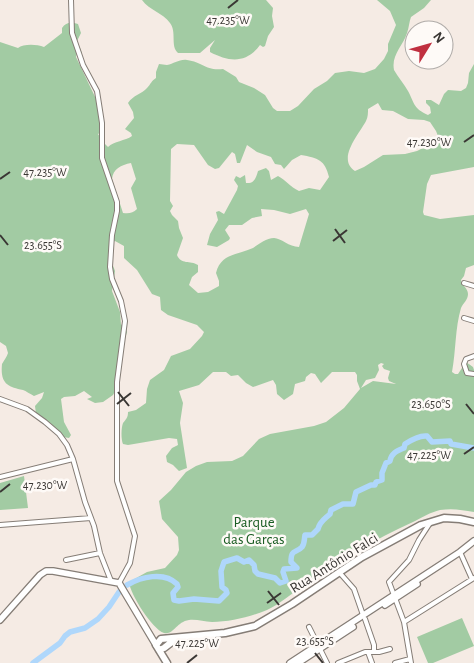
<svg xmlns="http://www.w3.org/2000/svg" width="474" height="663" font-family="'Alegreya Sans',sans-serif">
	<style>
		.green { fill: #a2cba3; fill-rule: evenodd }
		.lines { fill: none; stroke-linecap: round; stroke-linejoin: round }
		.river { stroke: #afd7fb; stroke-width: 5.5 }
		.street-casing { stroke: #857d76; stroke-width: 6 }
		.secondary-casing { stroke: #857d76; stroke-width: 8 }
		.primary-casing { stroke: #857d76; stroke-width: 9 }
		.street { stroke: #fff; stroke-width: 4 }
		.secondary { stroke: #fff; stroke-width: 5.5 }
		.primary { stroke: #fff; stroke-width: 6 }
		.ticks { fill: none; stroke: #3a3734; stroke-width: 2 }
		.labels { text-anchor: middle; dominant-baseline: central; stroke-width: 5; stroke-linejoin: round; paint-order: stroke }
		.park-label { font-size: 15px; fill: #1a5d23; stroke: #fefaf7 }
		.street-label { font-size: 15px; fill: #3a3734; stroke: #fefaf7 }
		.ticks-label { font-size: 12px; text-anchor: middle; fill: #3a3734; stroke: #fefaf7; stroke-width: 5; stroke-linejoin: round; paint-order: stroke }
	</style>
	<rect width="100%" height="100%" fill="#f5ebe4"/>
	<path class="green" d="M142,0H266L273,8L272,16L274,27L268,36L265,46L263,47L260,45C246,64 229,62 210,52V48L215,40L200,53H178C170,46 177,32 170,23C163,13 149,10 142,0Z
		M377,0H431L424,8L411,17C409,22 409,28 407,33C403,46 391,55 394,70C398,77 404,84 408,91C415,104 413,108 428,115L431,113L430,107L426,103V100H431L439,105L444,94L448,90L461,91L466,88L468,83L469,73L474,64V167L431,175L427,184L423,212L424,215L440,219L474,215V265L466,268L464,276L461,280C462,286 468,288 468,294C468,300 463,303 461,308C455,328 456,351 452,372L455,374H458L466,362L473,367L474,370V512C462,510 453,508 440,510C431,512 421,518 413,522C374,539 340,562 305,585C292,593 280,604 267,610C250,617 230,622 212,622C204,622 197,619 189,620C176,622 174,635 164,633C152,629 130,594 129,582L147,572L165,568L177,555L179,550L178,537L162,519L159,501L171,490L186,472L196,466L207,462L232,461L243,456L259,439L270,434L314,426L326,422L344,408L360,389L357,381V375L355,372H332L321,383L315,374L311,373L306,377L305,381L295,384L293,394L284,400L277,394L276,385L273,380L253,387L246,383L238,375L231,376L226,372H213L199,385L179,391L183,403L180,423L187,468L179,471L173,465L167,462L166,456L172,448L178,445L177,439L169,438L128,445L123,444C121,440 121,428 123,423C126,419 128,418 128,412L136,410L146,403L147,389L150,380L164,370L171,356L190,349L202,336L204,332L197,325L168,315L161,310L160,297L152,294L137,270L124,258V246L115,241L113,242L112,263L115,271L112,291L120,312L121,325L124,323L127,332L122,349L118,386L113,395L103,402L95,403L87,399L92,397L84,391L75,396L64,397L61,399L64,422L71,435L69,438L63,437L36,414L35,406L42,398L44,392L34,396C30,394 26,391 23,390C8,387 0,384 2,364C4,360 7,357 8,353L6,346L0,342V42L18,48C23,44 36,44 44,47L62,33V28C66,22 71,22 78,24L81,33L75,45L80,48L82,53H77L76,57L97,101L104,131L98,134L104,143L108,147C114,141 125,141 132,136L131,133L125,129L134,118L133,112L128,103C133,95 142,94 147,88C151,84 151,81 156,78V72L159,64C162,64 164,65 167,65C174,64 179,59 187,60C203,62 205,71 223,69L236,77L239,82L254,88L265,95L273,108L277,111H290L298,106L314,89L327,81L335,73L349,71L364,73L375,69L384,59L388,51V44L396,25L390,11ZM378,103L382,110L393,111L408,119L424,120L430,122L436,131L438,136L435,142L417,151L405,154L383,155L364,167L355,171C336,159 360,133 366,121C368,117 368,113 368,109ZM177,144L194,145L208,165L215,169L219,168L232,152L235,154L237,163H240L247,145L257,152L271,157L275,164L281,165L284,169L292,160L301,155C318,158 325,160 329,177L320,190L309,188L299,191C290,187 286,180 278,176L271,180L269,171L266,168L258,171C256,178 254,184 246,183L245,175L240,178L236,176L234,180L238,186L237,190L224,214L219,211L216,212L218,220L210,234L207,245L217,247L229,240L230,238L225,230L229,225H242L252,218L262,216L261,209L274,210L290,214L306,209L309,214L299,247C289,247 281,238 274,238C266,238 259,244 253,248C238,255 221,253 216,273L219,281V286L208,292L198,293L189,285L192,277L198,272V265C190,260 181,265 177,255L183,238L179,228L178,221L172,215L170,211L173,206L170,201L171,149ZM131,163L136,179L131,188L137,209C133,213 129,214 123,213L112,179C113,169 121,165 131,163ZM381,363L384,364L382,366L384,369L390,371L388,378L389,381L396,384L373,381L361,388L366,380L375,378L379,370L378,365Z
		M24,476L28,508L0,510V483Z
		M462,618L474,646L433,663H428L417,637Z"/>
	<g class="lines">
		<path class="river" d="M127,585C141,577 164,571 177,584L178,587L173,593L174,600L179,601L194,599L219,601L227,593L226,590L222,587L221,571L224,562L237,558L244,562L249,560L254,565L255,571L258,574L275,578L280,583L286,581L283,572L284,569L297,568L291,562C291,548 296,554 302,547C305,543 304,539 305,535H312L318,529C320,521 325,519 330,514L331,510L343,504H353L356,492L371,485H375L376,482L382,480V473L386,463L390,461C391,453 397,451 404,448L405,444C411,440 419,435 427,436L432,442L450,441L451,444L474,448
			M33,663L60,643L65,636L70,632L85,628L98,619L109,607L119,592"/>
		<g class="street-casing">
			<path id="street" d="M71,0L72,33L83,65L97,91L102,123V158L117,202V211L112,235L110,267L112,279L121,301L125,321L117,382V481L135,536L130,563L119,583
				M464,283L474,286
				M464,318L474,321
				M474,356L466,359L464,364L467,373L474,374
				M0,399L27,409L45,422L59,434L67,445L73,459L85,502L94,526L100,553L111,581
				M0,477L73,459
				M0,525L91,518
				M460,552L472,579
				M66,560L100,553
				M339,572L354,589L363,615
				M365,619L374,645V652
				M404,622L474,578
				M309,627L327,663
				M368,652L372,663
				M338,663L365,652H379L390,649
				M395,663L410,659
				M411,663L404,622L389,582L409,560L419,540L430,523"/>
		</g>
		<g class="secondary-casing">
			<path id="secondary" d="M385,605L417,584
				M0,620L40,575L46,571H53L119,583L156,645
				M290,663L460,552L474,541
				M298,663L353,627"/>
		</g>
		<g class="primary-casing">
			<path id="primary" d="M159,650L164,648L177,638
				M167,663L156,645L161,639L225,633L255,626L292,604L362,557L421,525L444,518L460,519L474,522"/>
		</g>
		<use href="#street" class="street"/>
		<use href="#secondary" class="secondary"/>
		<use href="#primary" class="primary"/>
	</g>
	<path class="ticks" d="M228,8L238,0M464,142L474,135M0,179L10,172M335,229L345,243M0,235L8,245M333,241L347,230M118,392L129,406M117,404L131,393M466,404L474,414M464,454L474,447M0,492L10,484M268,591L279,605M267,603L281,593M315,653L323,663M187,663L197,655"/>
	<g class="labels">
		<g class="park-label">
			<text x="254" y="522">Parque<tspan x="254" dy="17">das Garças</tspan></text>
		</g>
		<g class="street-label">
			<text transform="translate(334 563) rotate(-32)">Rua Antônio Falci</text>
		</g>
	</g>
	<g class="ticks-label">
		<text x="228" y="24">47.235°W</text>
		<text x="429" y="146">47.230°W</text>
		<text x="45" y="176">47.235°W</text>
		<text x="43" y="249">23.655°S</text>
		<text x="431" y="408">23.650°S</text>
		<text x="429" y="459">47.225°W</text>
		<text x="45" y="489">47.230°W</text>
		<text x="315" y="645">23.655°S</text>
		<text x="197" y="647">47.225°W</text>
	</g>
	<g transform="translate(429 45) rotate(53)"><circle r="24" fill="#fefaf7" stroke="#b0aca9"/>
	<path d="M0-4L9 19L0 12L-9 19Z" fill="#c02f3f"/>
	<text y="-8" font-size="14" font-weight="bold" text-anchor="middle" fill="#3a3734">N</text>
	</g>
</svg>
